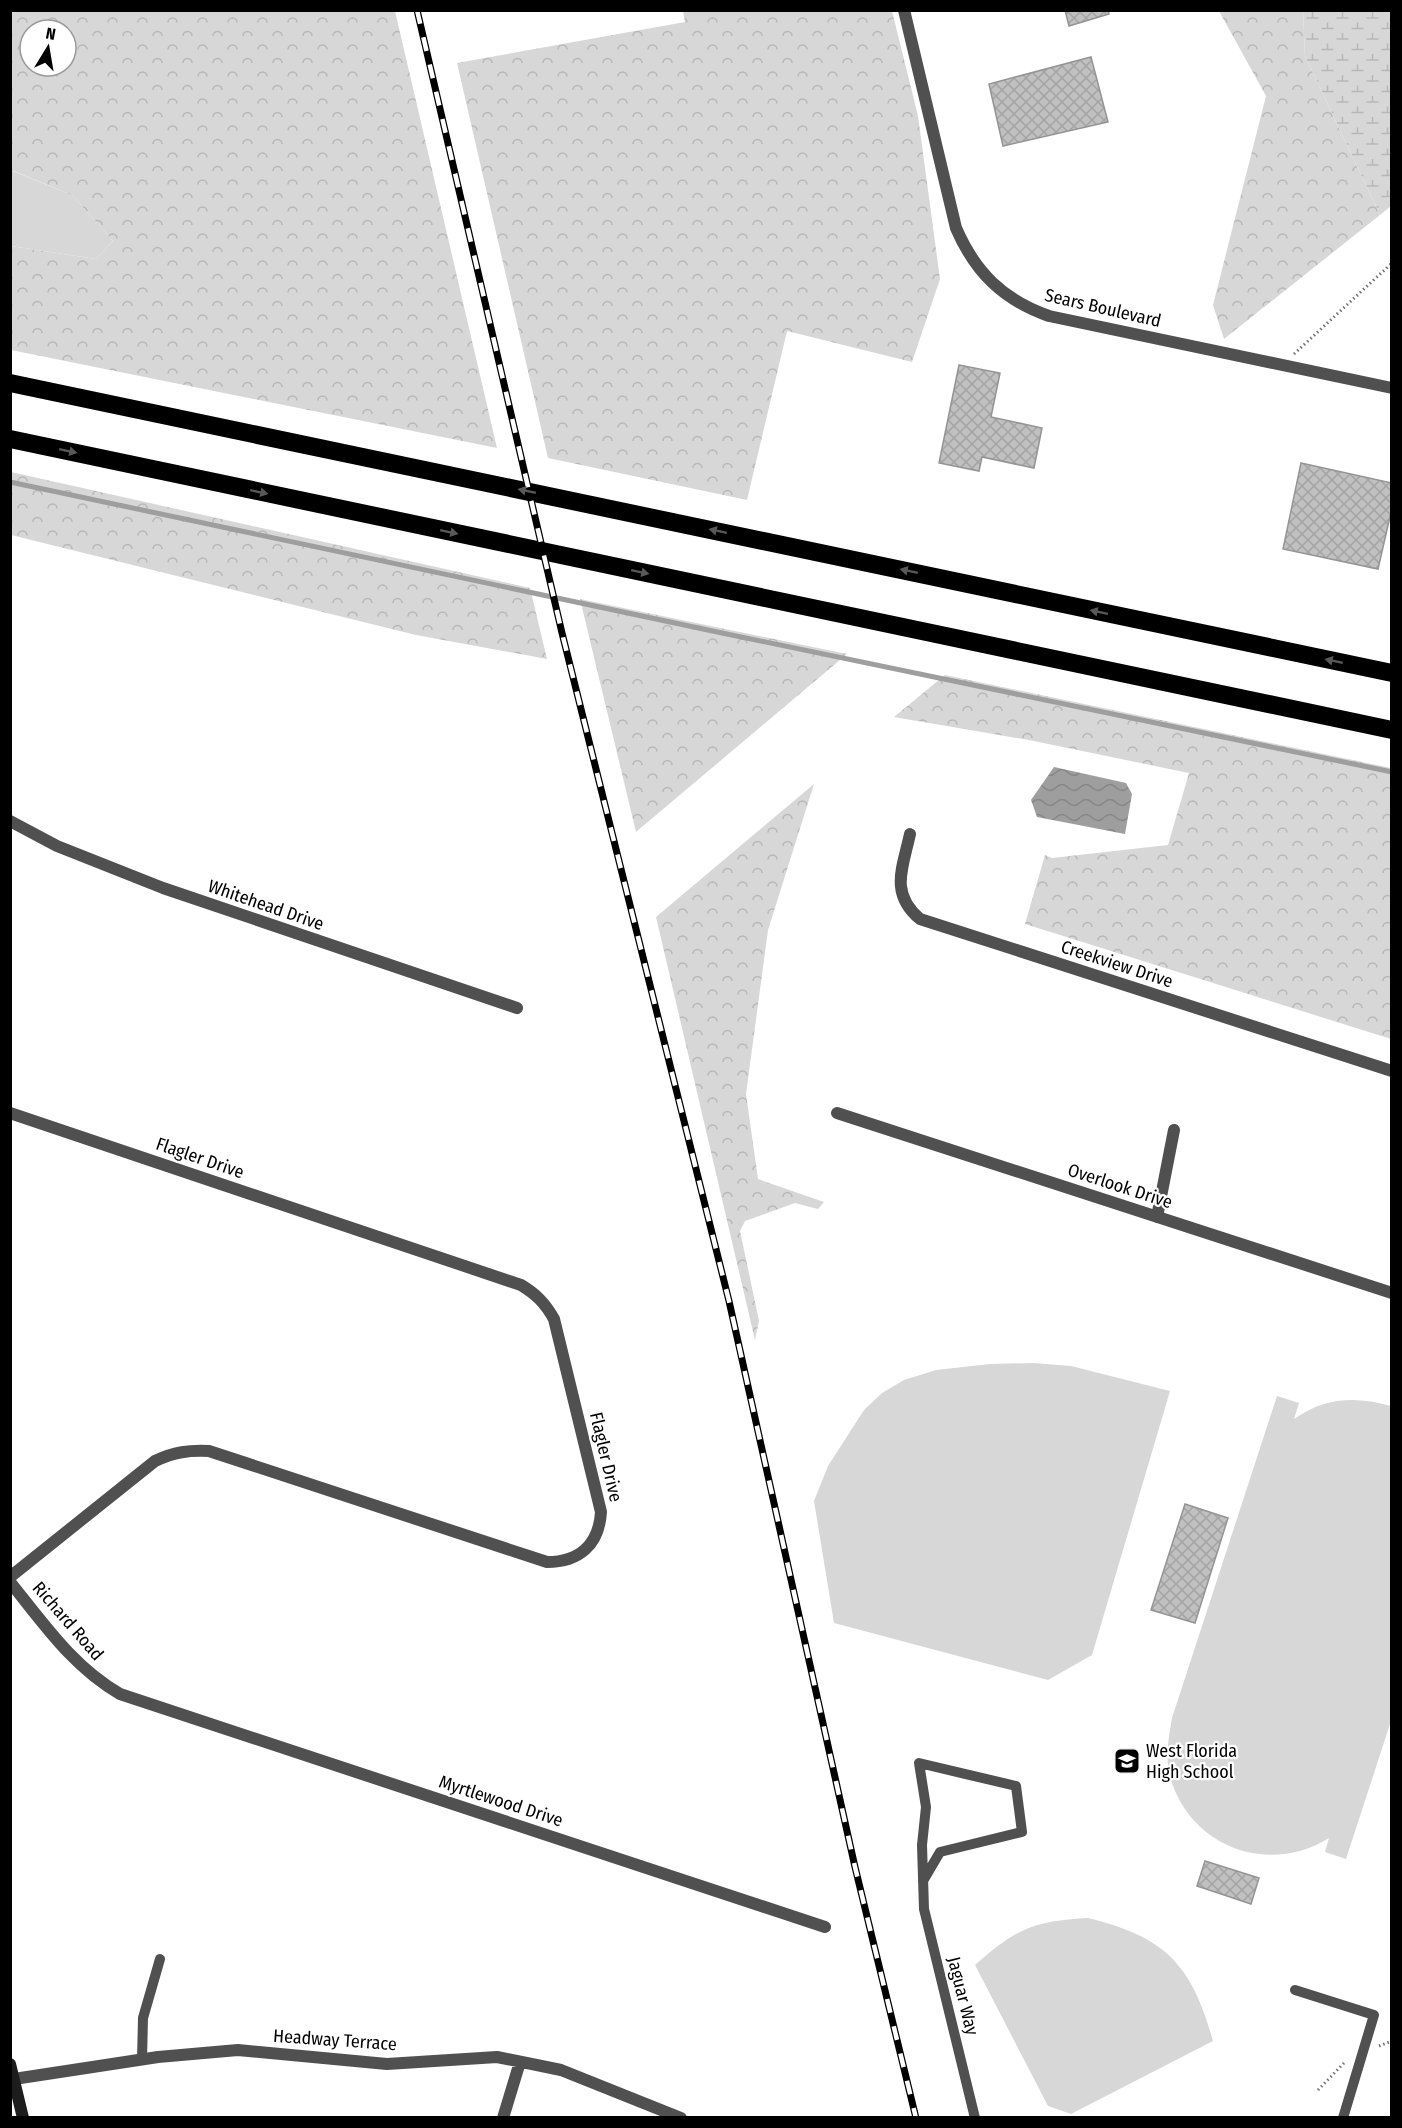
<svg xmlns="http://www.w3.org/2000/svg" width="1402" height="2128" font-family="'Fira Sans Condensed',sans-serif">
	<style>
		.grass { fill: #d7d7d7 }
		.forest { fill: url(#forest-crowns); fill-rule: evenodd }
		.wetland { fill: url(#wetland-marsh) }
		.water { fill: url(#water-waves) }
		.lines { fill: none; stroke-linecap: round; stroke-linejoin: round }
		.stream { stroke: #9e9e9e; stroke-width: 5 }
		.building { fill: url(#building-cross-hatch); stroke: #949494; stroke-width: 1.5 }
		.path { stroke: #727272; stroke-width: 3; stroke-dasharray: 1.5 3; stroke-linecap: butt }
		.service { stroke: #505050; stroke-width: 10 }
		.minor { stroke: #505050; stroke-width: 12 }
		.secondary { stroke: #1d1d1d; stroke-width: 12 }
		.motorway { stroke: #000; stroke-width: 18 }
		.rail-casing { stroke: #000; stroke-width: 7 }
		.rail { stroke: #fff; stroke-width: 4.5; stroke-dasharray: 14; stroke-linecap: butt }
		.oneway { fill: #595959 }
		.labels { text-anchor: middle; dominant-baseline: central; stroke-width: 4.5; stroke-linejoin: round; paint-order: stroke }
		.street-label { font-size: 18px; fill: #000; stroke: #fff }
		.poi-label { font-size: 18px; fill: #000; stroke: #fff; text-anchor: start }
	</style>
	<defs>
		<pattern id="forest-crowns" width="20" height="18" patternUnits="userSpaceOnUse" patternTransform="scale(1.5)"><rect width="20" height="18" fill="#d7d7d7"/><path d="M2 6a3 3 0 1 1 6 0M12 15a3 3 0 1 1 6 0" fill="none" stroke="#b7b7b7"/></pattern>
		<pattern id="wetland-marsh" width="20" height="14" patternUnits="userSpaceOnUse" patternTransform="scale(1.5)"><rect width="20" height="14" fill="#d7d7d7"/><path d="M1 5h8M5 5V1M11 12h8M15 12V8" fill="none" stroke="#b7b7b7"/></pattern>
		<pattern id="water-waves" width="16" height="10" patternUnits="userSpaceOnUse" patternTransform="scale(1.5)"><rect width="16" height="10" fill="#9e9e9e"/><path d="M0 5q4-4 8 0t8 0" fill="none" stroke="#868686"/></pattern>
		<pattern id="building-cross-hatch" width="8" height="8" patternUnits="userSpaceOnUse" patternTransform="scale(1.5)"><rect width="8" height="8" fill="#c0c0c0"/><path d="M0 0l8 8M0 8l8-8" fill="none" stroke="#a3a3a3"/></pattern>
	</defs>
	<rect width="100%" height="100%" fill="#fff"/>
	<path class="grass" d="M10,170L72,195L113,241L96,259L11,246Z
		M1033,1363L1071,1366L1170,1391L1092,1655L1048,1680L834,1623L814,1501L828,1466L864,1410L882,1393L904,1380L936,1370L990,1364Z
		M1277,1396L1299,1403L1294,1419C1325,1397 1356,1396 1391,1406V1721L1346,1859L1325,1852L1329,1838C1272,1874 1197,1850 1173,1786C1164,1764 1168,1740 1172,1718Z
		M1088,1918C1166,1937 1192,1965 1213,2041L1071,2114L1048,2106L975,1965C1015,1929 1034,1921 1088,1918Z"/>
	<path class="forest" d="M11,10L395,11L497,448L11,350V246L96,259L113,241L72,195L11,170ZM30,30H66V66H30Z
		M683,11H892L918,116L940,279L912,362L787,331L747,500L548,458L457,63L685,22Z
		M1219,11H1303L1305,56L1380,215L1224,339L1213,305L1266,96Z
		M11,472L530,588L547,659L416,635L11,535Z
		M580,599L847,654L636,832Z
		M945,675L1391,768V1039L1025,924L1045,855L1052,858L1168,845L1189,773L1029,740L894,717Z
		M814,784L768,930L746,1094L758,1179L824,1202L818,1209L795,1203L745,1221L740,1231L759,1321L755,1340L656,917Z"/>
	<path class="wetland" d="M1303,11H1391V206L1380,215L1305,56Z"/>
	<path class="water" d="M1054,767L1126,783L1132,794L1125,834L1037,817L1031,800Z"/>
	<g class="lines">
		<path class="stream" d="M10,482L722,633L1392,772"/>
	</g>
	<path class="building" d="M1065,10H1108L1109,14L1069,26Z
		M1091,57L1108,122L1003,146L989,84Z
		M959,365L1000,373L991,417L1042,428L1034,468L982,457L979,471L939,463Z
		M1301,463L1392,483V508L1378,569L1283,549Z
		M1185,1504L1228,1518L1195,1623L1151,1610Z
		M1205,1861L1259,1878L1251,1904L1197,1886Z"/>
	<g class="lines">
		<path class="path" d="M1294,354L1392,263
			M1379,2046L1392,2041
			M1318,2090L1344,2063"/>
		<path class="service" d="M923,1881L940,1852L1022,1832L1016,1786L919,1763L926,1807L922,1845L924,1909L975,2118
			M1295,1990L1374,2015L1343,2118
			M142,2060L143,2018L160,1959"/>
		<path class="minor" d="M904,10L956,228C975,272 1003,300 1049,316L1392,388
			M10,821L57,846L163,888L517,1008
			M910,834C903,867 889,893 920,919L1392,1071
			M10,1113L521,1285C536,1294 545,1303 554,1319L601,1512C599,1545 579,1562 547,1562L209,1451C189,1450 174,1452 155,1461L10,1577
			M837,1113L1392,1293
			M1157,1217L1174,1130
			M10,1582C44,1624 73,1667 120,1694L825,1927
			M14,2079L158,2057L238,2050L387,2064L497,2057L561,2070L681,2118
			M503,2118L520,2062"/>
		<path class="secondary" d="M10,2064L23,2118"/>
		<path class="motorway" d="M10,383L1392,673
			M10,439L1392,730"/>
		<g class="rail-casing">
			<path id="rail" d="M417,10L562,633L729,1301L855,1867L916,2118"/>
		</g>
		<use href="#rail" class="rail"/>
	</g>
	<defs><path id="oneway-solid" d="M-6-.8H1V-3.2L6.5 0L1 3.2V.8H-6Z" transform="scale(1.5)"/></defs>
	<g class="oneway">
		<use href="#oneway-solid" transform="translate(68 451) rotate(12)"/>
		<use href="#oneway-solid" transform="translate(527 491) rotate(-168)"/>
		<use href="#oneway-solid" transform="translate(259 492) rotate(12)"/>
		<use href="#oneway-solid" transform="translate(718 531) rotate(-168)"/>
		<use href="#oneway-solid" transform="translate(449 532) rotate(12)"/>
		<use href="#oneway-solid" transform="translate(909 571) rotate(-168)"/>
		<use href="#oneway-solid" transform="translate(640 572) rotate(12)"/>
		<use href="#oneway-solid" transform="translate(1099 612) rotate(-168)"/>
		<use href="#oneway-solid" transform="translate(1334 661) rotate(-168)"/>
	</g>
	<defs>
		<g id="school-square" transform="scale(1.35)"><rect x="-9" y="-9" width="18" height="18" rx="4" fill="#000" stroke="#fff"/><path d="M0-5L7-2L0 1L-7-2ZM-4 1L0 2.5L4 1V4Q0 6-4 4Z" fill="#fff"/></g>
	</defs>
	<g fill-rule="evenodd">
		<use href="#school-square" x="1127" y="1761"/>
	</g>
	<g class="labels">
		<g class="street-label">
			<text transform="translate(1103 308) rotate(13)">Sears Boulevard</text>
			<text transform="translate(266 905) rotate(19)">Whitehead Drive</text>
			<text transform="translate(1117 964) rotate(18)">Creekview Drive</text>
			<text transform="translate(200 1158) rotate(19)">Flagler Drive</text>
			<text transform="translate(1120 1186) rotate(18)">Overlook Drive</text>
			<text transform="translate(606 1457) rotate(77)">Flagler Drive</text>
			<text transform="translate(68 1621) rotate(49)">Richard Road</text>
			<text transform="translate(501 1801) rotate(18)">Myrtlewood Drive</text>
			<text transform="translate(963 1996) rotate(76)">Jaguar Way</text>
			<text transform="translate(335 2040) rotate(4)">Headway Terrace</text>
		</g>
		<g class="poi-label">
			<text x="1146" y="1751">West Florida<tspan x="1146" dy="21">High School</tspan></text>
		</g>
	</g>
	<rect width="1402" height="2128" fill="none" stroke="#000000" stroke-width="24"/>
	<g transform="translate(48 48) rotate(11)"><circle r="28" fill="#ffffff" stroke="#999999" stroke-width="1.5"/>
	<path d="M0-4.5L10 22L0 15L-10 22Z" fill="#000000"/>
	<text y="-9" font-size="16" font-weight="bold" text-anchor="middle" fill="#000000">N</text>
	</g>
</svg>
